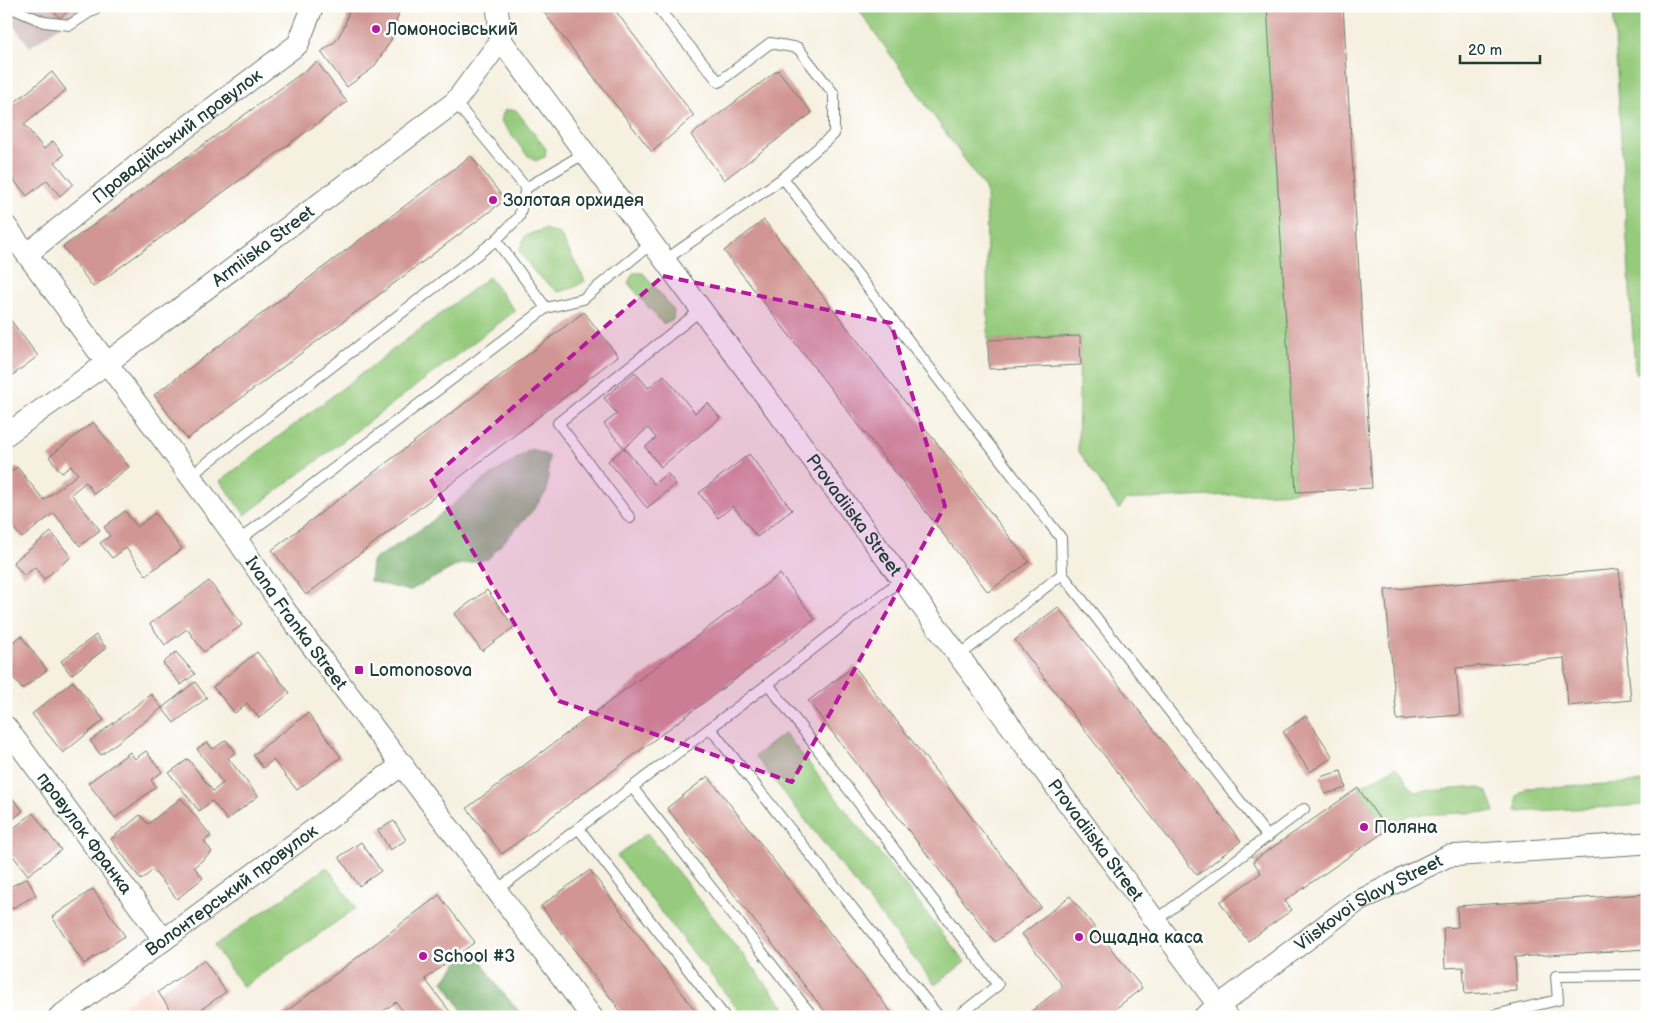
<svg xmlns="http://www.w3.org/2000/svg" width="1653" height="1023" font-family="'Balsamiq Sans',sans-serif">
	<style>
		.built { fill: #f6d2c4 }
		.industrial { fill: #d1bfbe }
		.green { fill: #96cb7d; stroke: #5a8458 }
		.forest { fill: #78af6c; stroke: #4c7650 }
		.building { fill: #d19693 }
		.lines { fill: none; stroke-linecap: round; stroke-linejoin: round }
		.service-casing { stroke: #6a7c70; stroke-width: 12 }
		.minor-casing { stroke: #6a7c70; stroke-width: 23 }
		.service { stroke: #fff; stroke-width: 10 }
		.minor { stroke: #fff; stroke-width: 21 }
		.marked { fill: #b5179e; fill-opacity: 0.2; stroke: #b5179e; stroke-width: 4; stroke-dasharray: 10 6; stroke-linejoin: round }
		.poi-dot { fill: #b5179e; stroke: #fff; stroke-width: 2 }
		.labels { text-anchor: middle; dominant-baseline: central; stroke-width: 5; stroke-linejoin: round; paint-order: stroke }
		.poi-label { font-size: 18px; fill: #1f3d34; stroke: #fff; text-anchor: start }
		.street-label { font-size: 18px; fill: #1f3d34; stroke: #fff }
	</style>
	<rect width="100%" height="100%" fill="#fff"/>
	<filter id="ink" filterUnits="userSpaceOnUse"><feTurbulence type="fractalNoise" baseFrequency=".02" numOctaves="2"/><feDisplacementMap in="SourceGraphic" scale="10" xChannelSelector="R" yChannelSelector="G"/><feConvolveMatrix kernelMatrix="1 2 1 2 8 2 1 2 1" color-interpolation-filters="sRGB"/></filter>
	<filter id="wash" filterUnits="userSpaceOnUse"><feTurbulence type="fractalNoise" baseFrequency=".0096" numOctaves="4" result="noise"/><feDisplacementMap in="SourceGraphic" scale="20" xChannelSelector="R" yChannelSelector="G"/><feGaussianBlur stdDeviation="1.12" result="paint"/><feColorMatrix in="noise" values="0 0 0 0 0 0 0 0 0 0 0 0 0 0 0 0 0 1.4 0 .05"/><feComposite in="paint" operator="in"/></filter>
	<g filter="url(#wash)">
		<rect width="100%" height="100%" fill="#f6f0e0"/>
		<path class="built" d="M152,985L175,1017H127L121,1007Z"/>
		<path class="industrial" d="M6,6H88L30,47L6,16Z"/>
		<path class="green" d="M856,6H1267L1296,492L1125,500L1119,510L1078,450L1080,336L988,340L986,190Z
			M1613,6H1647V372L1635,373Z
			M505,110H516L546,149L545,157L535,161L526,154L500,120Z
			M544,229L560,234L585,281L573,288L558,292L536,274L519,251L525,236Z
			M633,273H643L674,311L673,319L663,324L628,283Z
			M489,277L515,311L245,515L220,481Z
			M1647,555V630L1641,561Z
			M785,733L965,962L935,985L755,756Z
			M1396,767L1414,792L1480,787L1488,793L1495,812L1409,815L1387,830L1358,788Z
			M1647,782V805L1516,812L1517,796L1526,788Z
			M647,833L792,1017H744L617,856Z
			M327,867L356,908L243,987L214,946Z"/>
		<path class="forest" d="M531,449L549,456L547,491L534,509L488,559L458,565L409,591L370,581L372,561L427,525L481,482Z
			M477,954L498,987L524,1017H466L443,981L459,961Z"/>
		<g id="blocks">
			<path class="building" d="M51,6H76L59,18Z
				M350,6H399V12L391,40L374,67L347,87L321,52L336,41L345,25Z
				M539,6H612L694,116L652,152Z
				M1267,6H1343L1372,488L1296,492Z
				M317,62L347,102L93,287L63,247Z
				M778,70L812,113L724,180L691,135Z
				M52,72L66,90L24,124L44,149L53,141L64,155L55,162L73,184L60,196L47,180L27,196L6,171V102L10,106Z
				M471,156L505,200L187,439L154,395Z
				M764,220L1029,562L988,592L724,251Z
				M584,312L618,356L306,595L272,550Z
				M9,318L38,356L6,380V320Z
				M1080,336L1081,365L989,369L988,340Z
				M635,372L648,388L664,375L695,413L708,403L720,418L661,467L645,447L656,438L648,428L624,448L654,484L667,473L676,484L647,508L608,461L624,448L604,424L617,414L604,398Z
				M93,422L129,467L94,494L86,482L71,494L100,530L80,546L54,513L22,538L6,519V475L17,467L44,500L78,474L71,466L62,473L49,457Z
				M749,454L792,510L757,537L733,506L718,518L699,493Z
				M125,511L137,527L155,513L182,549L146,575L126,548L112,558L100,543L110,536L104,527Z
				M51,532L71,557L44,579L35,567L24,576L13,562Z
				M1619,569L1631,700L1568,706L1564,658L1456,668L1460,715L1397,720L1385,590Z
				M780,574L815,619L502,854L467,808Z
				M209,581L242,625L204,652L187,629L165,645L150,624Z
				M487,590L514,627L482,651L454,614Z
				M1058,607L1241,841L1197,875L1015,640Z
				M96,635L106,648L71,675L61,661Z
				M21,636L47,670L22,689L6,668V647Z
				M176,652L195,674L181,685L163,663Z
				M257,652L290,693L259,718L247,703L235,713L213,687Z
				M854,666L1041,907L995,942L808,701Z
				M73,681L104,720L63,753L32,714Z
				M195,682L207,698L174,723L162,708L101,755L90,741L151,694L162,708Z
				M308,713L341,757L297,790L273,760L263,768L253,755Z
				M1306,716L1333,757L1310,772L1283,732Z
				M226,740L236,752L228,758L258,796L227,820L212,801L199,811L169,773L188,759L213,791L223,783L197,749L207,742L213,749Z
				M146,751L162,772L151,780L156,787L115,818L88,783L130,752L135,759Z
				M1341,771L1346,788L1325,794L1320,777Z
				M708,776L895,1017H829L667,808Z
				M1358,788L1387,830L1285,901L1292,910L1248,941L1220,902L1261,873L1253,861Z
				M10,795L23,811L6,825V798Z
				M181,798L211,836L204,841L212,852L194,867L203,878L177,899L153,870L141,880L111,839L140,815L148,824Z
				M33,813L61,850L28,875L13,856L6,861V834Z
				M394,821L406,840L390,850L378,830Z
				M361,842L381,871L359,886L339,857Z
				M590,870L700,1017H625L541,906Z
				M27,878L36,895L7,911L6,889Z
				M93,889L125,936L84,964L52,917Z
				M1647,894V949L1515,957L1517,991L1465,994L1463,967L1445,968L1443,928L1458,927L1457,906Z
				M439,895L475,942L425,979L454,1017H407L396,1002L375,1017H279Z
				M1070,896L1142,988L1105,1017H1024L1063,986L1022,934Z
				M204,960L226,992L190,1017H175L158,992Z"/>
		</g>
	</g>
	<g filter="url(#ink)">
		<use href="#blocks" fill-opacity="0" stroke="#6a7c70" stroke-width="1"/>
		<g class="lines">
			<g class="service-casing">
				<path id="service" d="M14,6L16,10L44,22L70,25L99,6
					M656,6L719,82L770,43L798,48L834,94V134L783,178
					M455,102L526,188L585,153
					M496,240L546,308
					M665,260L783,178L1061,538L1062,574
					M190,476L496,240L519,217L526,188
					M630,518L558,423L701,310
					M238,541L546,308L583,299L652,243
					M959,656L1062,574L1268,837
					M768,684L902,579
					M710,728L939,1017
					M632,787L813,1017
					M579,829L725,1017
					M497,890L768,684L998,985L957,1017
					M1155,921L1304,809
					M1486,1017L1558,1000L1556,976L1647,975"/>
			</g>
			<g class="minor-casing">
				<g id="minor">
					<path id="s1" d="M497,6L501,40L1227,1017"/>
					<path id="s2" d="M6,226L238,541L284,609L592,1017"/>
					<path id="s3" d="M27,254L150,155L298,44L313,6"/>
					<path id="s4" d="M6,435L107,363L455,102L501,40"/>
					<path id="s5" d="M6,727L164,940"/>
					<path id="s6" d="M59,1017L403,764"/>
					<path id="s7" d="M1204,1017L1355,903L1448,856L1647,843"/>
				</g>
			</g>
			<use href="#service" class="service"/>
			<use href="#minor" class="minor"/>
		</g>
	</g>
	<path class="marked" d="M663,276L891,323L945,506L792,782L559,701L431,479Z"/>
	<g class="poi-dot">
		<circle cx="376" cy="29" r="5"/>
		<circle cx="493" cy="200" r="5"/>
		<rect x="354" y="665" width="10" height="10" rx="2.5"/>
		<circle cx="1364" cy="827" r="5"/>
		<circle cx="1079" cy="937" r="5"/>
		<circle cx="423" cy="956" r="5"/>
	</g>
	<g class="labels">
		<g class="poi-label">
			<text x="386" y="29">Ломоносівський</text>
			<text x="503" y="200">Золотая орхидея</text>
			<text x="369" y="670">Lomonosova</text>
			<text x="1374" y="827">Поляна</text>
			<text x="1089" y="937">Ощадна каса</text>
			<text x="433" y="956">School #3</text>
		</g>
		<g class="street-label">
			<text stroke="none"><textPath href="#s3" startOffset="191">Провадійський провулок</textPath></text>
			<text stroke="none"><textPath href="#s4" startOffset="319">Armiiska Street</textPath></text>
			<text stroke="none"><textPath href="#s1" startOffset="626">Provadiiska Street</textPath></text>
			<text stroke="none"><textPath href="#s2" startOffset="492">Ivana Franka Street</textPath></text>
			<text stroke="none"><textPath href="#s5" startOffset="132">провулок Франка</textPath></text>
			<text stroke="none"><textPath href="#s1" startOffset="1031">Provadiiska Street</textPath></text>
			<text stroke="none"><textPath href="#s6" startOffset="214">Волонтерський провулок</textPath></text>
			<text stroke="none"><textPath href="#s7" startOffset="201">Viiskovoi Slavy Street</textPath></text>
		</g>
	</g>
	<rect width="1653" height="1023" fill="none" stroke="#fff" stroke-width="25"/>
	<path d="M1460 55v8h80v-8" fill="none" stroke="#1f3d34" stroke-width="2.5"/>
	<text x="1468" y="55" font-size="15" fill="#1f3d34" stroke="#ffffff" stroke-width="4" paint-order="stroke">20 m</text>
</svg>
